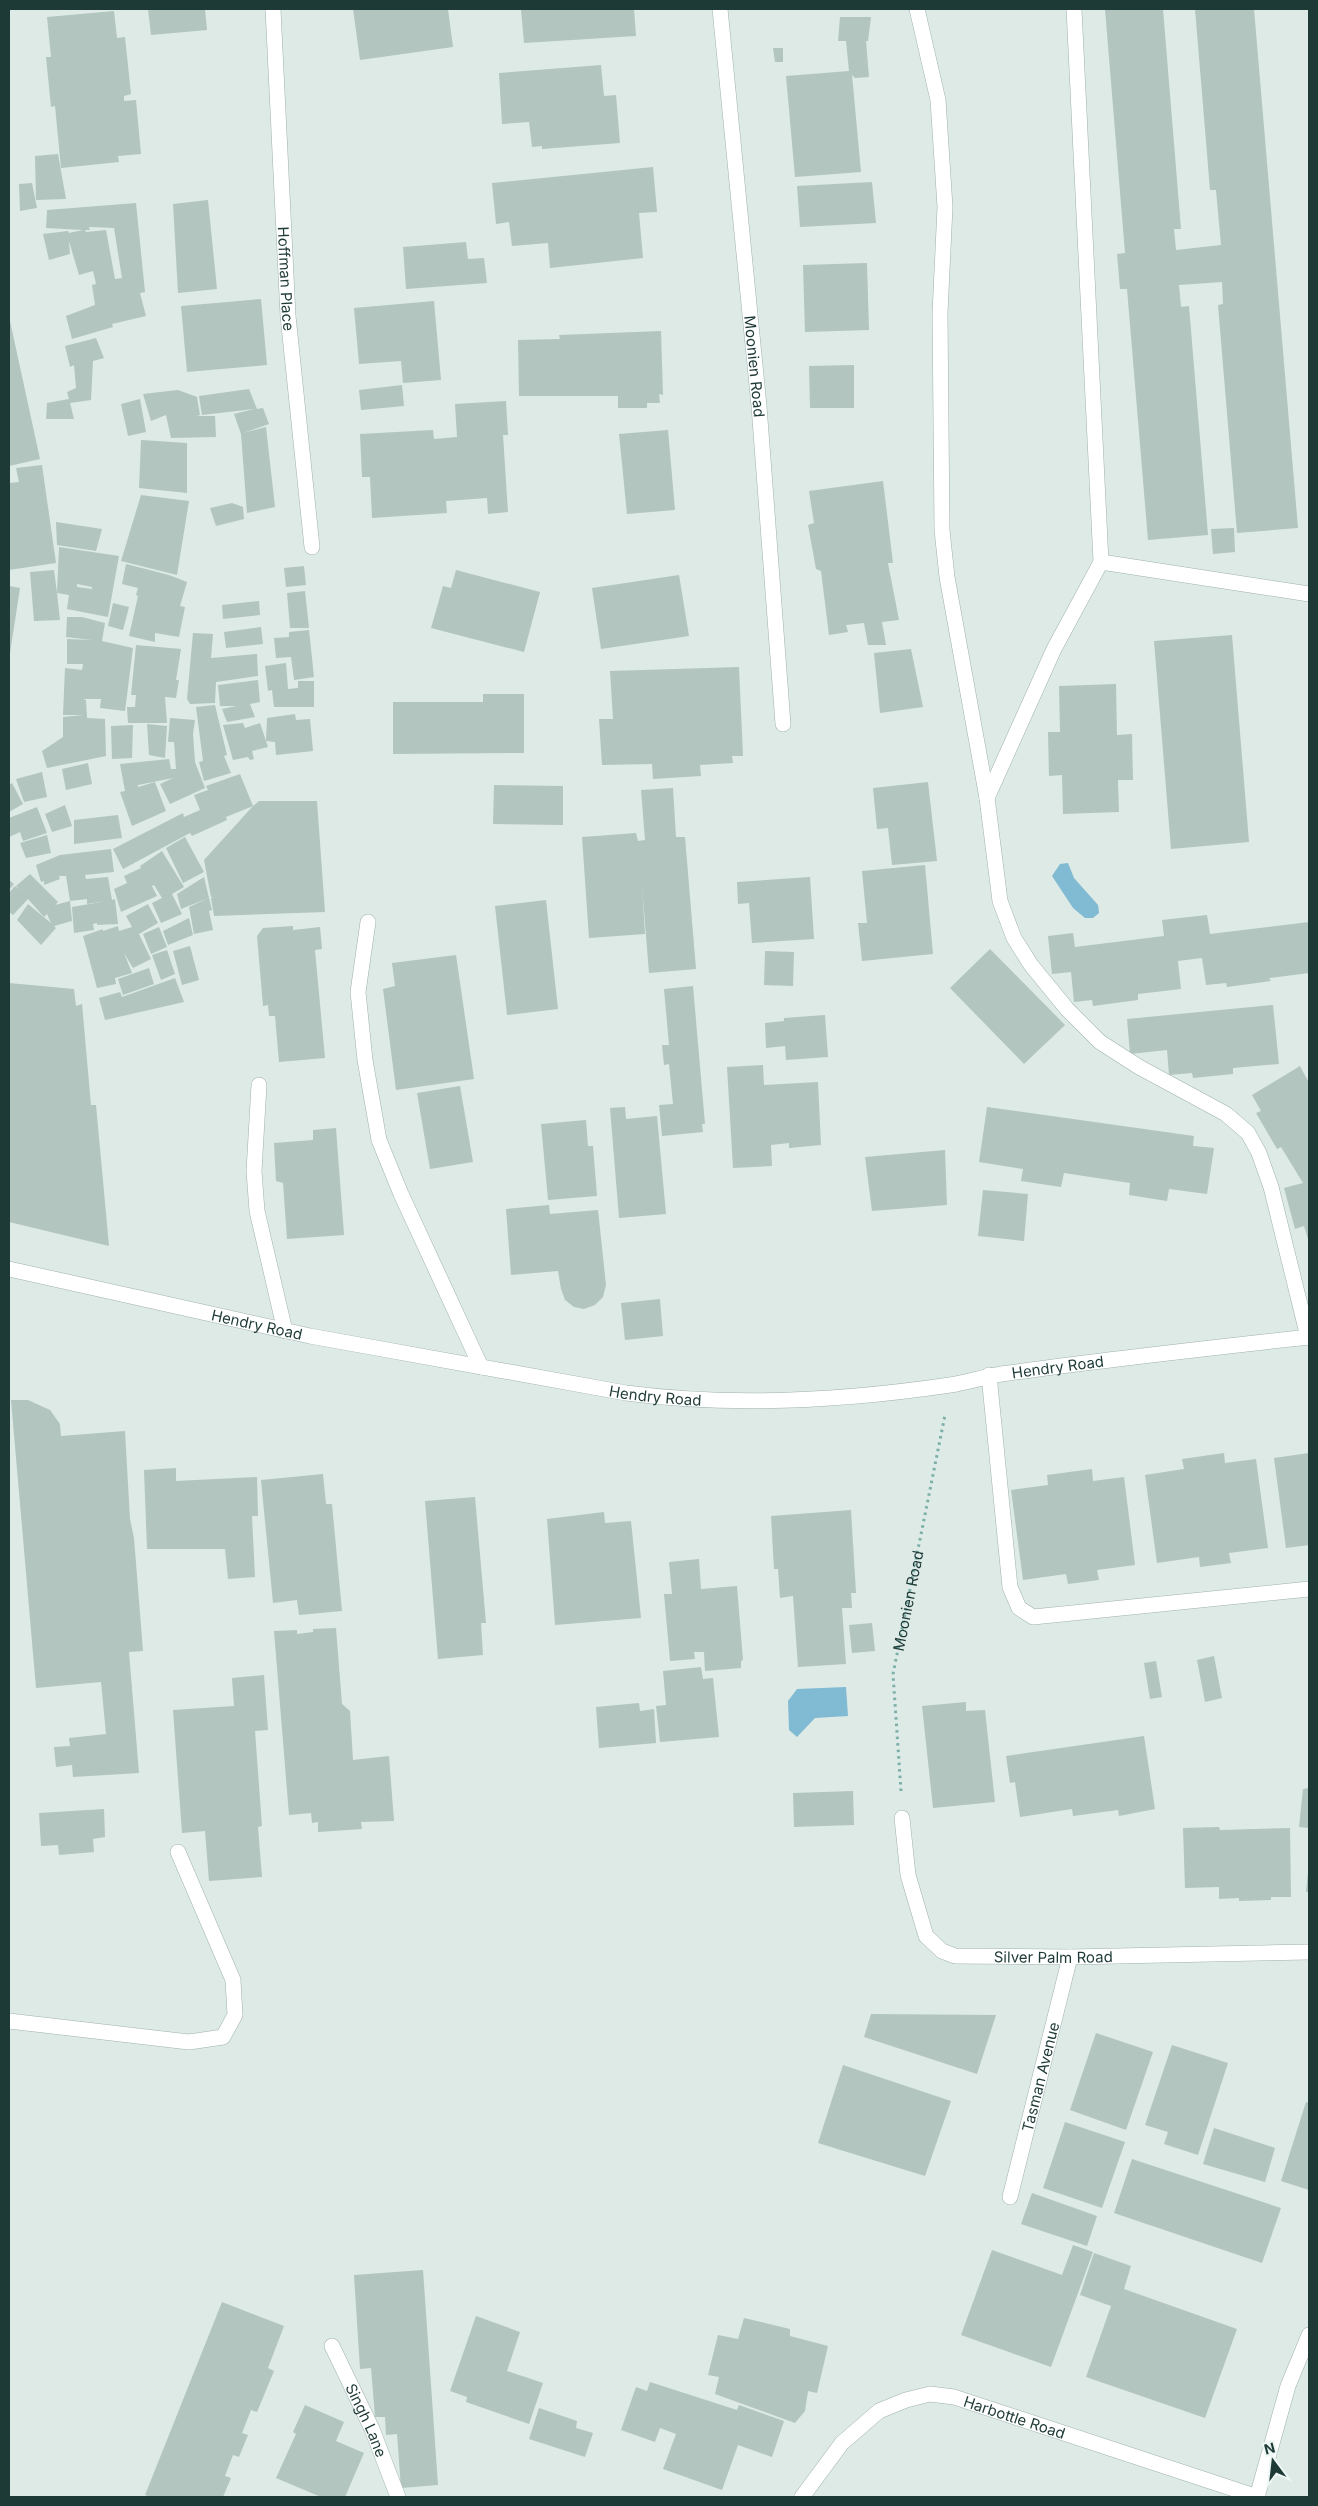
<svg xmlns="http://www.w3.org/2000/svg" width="1318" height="2506" font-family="Inter,sans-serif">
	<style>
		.water { fill: #81bad3 }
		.building { fill: #b2c5bf; fill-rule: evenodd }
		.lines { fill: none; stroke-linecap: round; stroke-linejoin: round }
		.service-casing { stroke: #a0b2ae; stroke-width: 16 }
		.minor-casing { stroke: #a0b2ae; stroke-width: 16 }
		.path { stroke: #7bafa7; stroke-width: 3; stroke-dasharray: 2.5 4; stroke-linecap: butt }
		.service { stroke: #fff; stroke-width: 15 }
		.minor { stroke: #fff; stroke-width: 15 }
		.labels { text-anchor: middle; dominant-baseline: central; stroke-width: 4; stroke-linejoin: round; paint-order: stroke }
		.street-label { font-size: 15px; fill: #1e3a37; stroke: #edf7f3 }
	</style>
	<rect width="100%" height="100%" fill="#ddeae6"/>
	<path class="water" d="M1068,863L1074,878L1098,905L1099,913L1093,918H1085L1073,908L1052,876L1060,864Z
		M846,1687L848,1716L815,1718L797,1737L789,1730L788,1701L797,1689Z"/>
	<path class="building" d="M148,9H205L207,30L151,35Z
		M353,9H448L453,47L360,60Z
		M521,9H634L636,36L524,43Z
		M1105,9H1163L1181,229H1174L1176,250L1221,245L1216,190H1210L1195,9H1254L1298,528L1237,533L1218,305L1223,304L1222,282L1179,285L1181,307L1189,306L1208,535L1148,540L1127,289H1120L1117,254L1125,253Z
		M114,11L117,38L125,37L131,94L124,96V101L136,100L141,154L118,156L119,162L61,168L55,106L51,107L46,57H51L47,17Z
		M840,17H871L868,41H866L869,77L855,78L852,75L861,172L795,177L786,76L849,71L846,41H838Z
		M773,48H783V62H775Z
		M601,65L604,96L616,95L620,143L542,149V146L532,147L529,122L502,124L499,73Z
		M58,154L66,199L36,200L35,156Z
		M653,167L657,212L639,213L643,258L550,268L548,243L512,246L509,222L496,224L492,183Z
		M872,182L876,223L800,227L797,186Z
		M32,183L37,208L20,211L19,184Z
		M208,200L217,289L178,293L173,204Z
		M136,203L145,292L140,293L146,316L112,324L113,327L72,339L66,316L95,305L92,285L96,284L93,271L79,275L69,241L70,254L49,260L43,234L68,231L69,233L83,230L46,228L47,210ZM89,227L114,228L122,278L115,279L106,230L86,232L85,230H90Z
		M466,242L468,259L484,258L487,283L406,289L403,247Z
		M867,263L869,330L805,332L803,265Z
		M261,299L267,365L187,372L181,306Z
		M434,301L441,380L403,383L401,361L359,364L354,308Z
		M10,321L40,459L9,466V321Z
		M661,331L663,395L659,394L660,403H647V408H618V396H519L518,340L560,339L559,335Z
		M96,338L104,358L93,361L91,400L70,403L74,419H46L47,403L69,399L67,392L76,388L74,365L70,367L65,346Z
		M854,365V408H810L809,366Z
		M402,385L404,406L361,410L359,390Z
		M249,389L257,409L263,408L269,424L243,433L266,427L275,507L247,513L241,434L234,414L254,409L202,415L199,396Z
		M178,390L197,397L200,415L197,416H215L216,437L171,438L166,415L151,421L143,394Z
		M140,399L146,432L128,436L121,404Z
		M506,401L508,435H503L508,512L488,514L487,498L446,501L447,513L372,518L370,477H362L360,434L433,430L434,439L457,437L455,404Z
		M668,430L675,510L627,514L619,434Z
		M141,440L187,443V493L139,488Z
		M42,465L56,563L9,570V483L19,482L16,468Z
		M883,481L893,563H888L899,620L882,622L886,645H868L864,623L846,625L848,632L829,635L821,571L816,569L808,525L814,523L809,491Z
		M141,495L189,501L177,575L121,561Z
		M232,503L243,507L244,519L216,526L210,508Z
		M56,522L102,529L96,551L57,545Z
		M1234,528L1235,552L1213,554L1211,529Z
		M59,547L119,556L108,617L67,609L69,595L57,593L60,620L34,621L30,572L54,570L57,593ZM77,584L92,587V589L77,587Z
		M126,564L169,575L187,582L180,606L185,607L179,637L155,633V642L129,636L138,596L136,595L138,588L122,584Z
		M304,566L306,585L286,587L284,568Z
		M456,570L540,592L524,652L431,628L443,586L451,588Z
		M679,575L689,636L601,649L592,588Z
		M9,586L20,588L10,653H9Z
		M305,591L309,628H290L287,593Z
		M259,601L260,615L223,619L222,605Z
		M113,603L129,607L123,630L108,626Z
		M67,617H82L105,623L102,641L133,648L125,711L100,708L101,699H83L86,700L87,718L105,719L106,756L47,768L42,751L63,737V717L84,715H63L65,668L82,670L83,664H67V639L92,640L66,637Z
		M261,627L263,644L226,648L224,632Z
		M309,630L314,677L294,680L291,657L276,658L274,638L289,637V632Z
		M193,633L213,634L211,658L257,654L258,676L216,682L215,703L190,704L187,699Z
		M1232,635L1249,842L1171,849L1154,641Z
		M136,645L181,649L176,680H179L176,698L165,697L167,723H128L127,707H135L136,695H131Z
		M911,649L923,707L880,713L874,653Z
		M286,663L288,689L298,688V681H314V707H274L272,690L268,691L265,666Z
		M739,667L743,756H732L733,763L700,765L701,776L653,779L652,764L602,765L599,719H613L610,671Z
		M258,680L260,702L250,704L255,717L227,722L222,709L237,706H220L218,685Z
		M1116,684L1117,735L1132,734L1133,780H1118L1119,812L1063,814L1062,775L1049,776L1048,732H1060L1059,686Z
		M483,694H524V753L393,754V702H483Z
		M215,705L227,755L224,756L231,773L204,781L199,762L203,761L196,707Z
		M295,714L296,720L310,719L313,751L276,755L275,742L266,741L268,747L252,751L254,759L250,760L248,757L233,760L223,725L243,723L245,728L260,723L266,741L267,718Z
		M170,718L195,720L193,734L195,762L205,788L170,804L160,784L173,778L138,785V787L155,782L166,811L132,826L120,792L125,791L120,764L169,759L171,769H176L174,742H168Z
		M147,724L167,726L165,758L149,755Z
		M133,725L132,758L112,759L111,726Z
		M88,763L92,784L66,790L62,769Z
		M42,772L47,797L24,802L16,779Z
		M240,774L253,806L259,801H317L325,912L214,916L211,898L213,897H211L204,860L253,806L226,817L227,820L192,836L190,833L123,869L113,849L183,813L184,817L200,810L194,795L208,790L206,786Z
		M928,782L937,861L892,865L888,828L877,829L873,788Z
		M12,783L23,804L9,812V785Z
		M494,785L563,786V825L493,824Z
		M673,788L676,837H685L696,969L649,973L642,886L645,934L589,938L582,837L636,833L638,841L645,840L641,790Z
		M65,805L72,826L52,832L45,814Z
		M37,807L47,833L23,841L20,832L9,837V818Z
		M118,815L122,838L74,844V820Z
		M47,835L51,853L26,858L20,843Z
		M185,837L204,872L183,883L166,848Z
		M111,849L114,872L85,875L86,879L108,877L112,900L115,899L118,924L97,925V923L93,924L94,930L74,933L72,907L107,901L87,904V899L70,901L66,876H59L60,879L44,885V881L41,882L36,865L60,855Z
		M162,851L184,887L172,894L182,914L161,923L152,903L162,898L154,885L152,886L157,896L121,912L114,889L127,883L124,876L141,868L140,866Z
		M925,865L933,954L862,961L858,923H867L862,871Z
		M30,874L58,902L55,905L70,901L72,921L54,926L56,928L41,945L17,920L28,904L51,923L47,914L44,917L28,899L13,915L9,912V893L15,886L20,890L16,886Z
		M204,877L209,898L181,909L177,894Z
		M810,877L814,939L752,943L749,903L738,904L737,882Z
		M9,880L14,884L9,890Z
		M209,898L212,910L209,911L213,930L194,934L189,907Z
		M546,900L558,1009L507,1015L495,906Z
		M148,904L158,923L139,934L151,959L133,968L124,953L132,973L115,978L116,984L97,988L83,936L103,929V931L118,926L119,931L132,927L126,916Z
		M1207,915L1210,934L1309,922V973L1269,978L1271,981L1227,987L1226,983L1206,985L1202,958L1178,961L1181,989L1138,994V1000L1093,1006L1092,1000L1074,1002L1071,972L1052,974L1048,936L1073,933L1075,947L1164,936L1162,920Z
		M189,918L193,935L168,945L163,931Z
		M293,926V930L320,927L322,949L315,950L325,1058L279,1062L275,1016H269L268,1005L263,1006L257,936L263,928Z
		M159,927L167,947L151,954L143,934Z
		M190,946L199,980L182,985L173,951Z
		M990,949L1065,1025L1024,1064L950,988Z
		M167,950L175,974L161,980L152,955Z
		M765,951L794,952L793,986L764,985Z
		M456,955L474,1079L396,1090L383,989L395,986L392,963Z
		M149,968L154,984L123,995L118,979Z
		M175,978L184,1002L105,1020L99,998L120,992L122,997Z
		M9,983L74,989L76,1006L82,1004L91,1105H96L109,1246L9,1222Z
		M693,986L705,1124H702L703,1132L662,1136L659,1105L673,1104L669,1064L664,1065L662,1045H669L664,989Z
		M1273,1005L1279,1064L1233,1068V1074L1193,1078L1192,1073L1169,1075L1167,1050L1130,1054L1127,1019Z
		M825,1015L828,1057L786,1060L785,1046L766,1048L765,1023L784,1021V1018Z
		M763,1065L764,1085L818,1082L821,1145L789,1148V1143L771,1145L772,1166L733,1168L727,1067Z
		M1300,1066L1309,1083V1242L1304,1226L1295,1229L1284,1188L1303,1183L1281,1147L1277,1149L1256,1113L1261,1111L1252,1095Z
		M460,1086L473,1162L430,1169L417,1093Z
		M625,1107L626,1119L657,1116L666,1214L619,1218L610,1108Z
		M987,1107L1194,1136L1193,1146L1214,1148L1207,1194L1169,1189L1167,1201L1129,1195L1130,1183L1064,1173L1061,1187L1021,1181L1023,1169L979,1162Z
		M586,1120L588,1146H593L597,1196L548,1200L541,1124Z
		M336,1128L344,1235L287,1239L283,1183L276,1181L274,1143L313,1140V1130Z
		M945,1150L947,1205L872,1211L865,1157Z
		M983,1190L1028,1194L1024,1241L978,1236Z
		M549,1205L550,1214L598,1210L606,1285L603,1297L595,1305L584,1309L574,1307L565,1300L561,1289L558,1271L511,1275L506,1209Z
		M660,1299L663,1336L625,1340L621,1303Z
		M11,1400H28L50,1410L60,1424L61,1436L125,1431L130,1519L134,1538L143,1651L129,1652L139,1773L73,1777L72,1765L56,1767L54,1747L70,1746L69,1738L106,1734L101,1682L36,1688Z
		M1224,1453L1225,1463L1256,1459L1268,1548L1229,1553L1231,1563L1200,1567L1199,1557L1157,1563L1145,1475L1184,1469L1182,1459Z
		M1309,1453V1545L1286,1548L1274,1458Z
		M176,1468V1481L257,1477L258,1516H252L255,1577L228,1579L225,1549H147L144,1470Z
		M1092,1469L1093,1481L1124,1477L1135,1565L1097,1570L1099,1580L1068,1584L1066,1574L1023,1580L1011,1490L1048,1485L1047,1475Z
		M323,1474L326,1504H332L342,1611L299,1615L297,1600L273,1603L261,1480Z
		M475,1497L486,1623H481L483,1655L438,1659L425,1501Z
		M851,1510L856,1593H851L852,1608H842L846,1664L798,1667L793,1596L780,1598L778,1569H774L771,1516Z
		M604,1512L605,1523L631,1521L641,1618L555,1625L547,1519Z
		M699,1559L701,1589L737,1586L743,1660L741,1661V1668L705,1671L704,1652H694L695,1659L670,1661L664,1594H672L669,1562Z
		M872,1623L875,1651L852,1653L849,1625Z
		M336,1628L342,1704L350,1711L353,1760L389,1756L394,1821L361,1822L362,1829L318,1832V1822L312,1823L311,1813L289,1815L274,1631L297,1630V1634L313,1632V1629Z
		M1214,1656L1222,1698L1205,1702L1197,1660Z
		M1156,1661L1162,1697L1150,1699L1144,1663Z
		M701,1667L703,1679L713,1678L719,1737L660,1742L656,1706L666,1705L663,1671Z
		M264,1675L268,1730L255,1731L262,1826L258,1827L262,1877L209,1881L205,1831L182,1833L173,1710L234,1706L232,1678Z
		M966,1702V1711L985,1710L995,1802L933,1808L922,1706Z
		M639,1703L640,1711L654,1709L656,1743L599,1748L596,1707Z
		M1144,1736L1155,1809L1119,1816L1118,1810L1073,1816L1072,1809L1020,1817L1015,1782L1010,1783L1006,1756Z
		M1309,1788V1828L1299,1827L1303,1789Z
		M853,1791L854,1825L794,1827L793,1793Z
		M104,1809L105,1837L93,1839L94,1852L59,1855L58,1845L41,1846L39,1813Z
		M1219,1827L1220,1830L1290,1828L1291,1897H1271V1900L1239,1901V1898L1219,1899V1887L1185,1888L1183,1828Z
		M1308,1872H1309V1892H1306Z
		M871,2014L996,2015L977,2074L864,2037Z
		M1096,2033L1153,2052L1126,2130L1070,2110Z
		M1172,2045L1228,2063L1198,2155L1164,2144L1168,2132L1145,2125Z
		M843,2065L951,2101L925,2176L818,2143Z
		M1306,2102L1309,2103V2190L1281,2181Z
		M1065,2122L1125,2142L1102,2208L1043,2188Z
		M1214,2128L1275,2148L1265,2182L1203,2164Z
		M1132,2159L1281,2208L1262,2263L1114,2213Z
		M1032,2193L1097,2216L1087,2246L1021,2224Z
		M1073,2245L1093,2252L1051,2367L961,2335L992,2250L1062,2275Z
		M1094,2253L1131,2266L1124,2289L1237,2329L1205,2418L1086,2377L1111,2306L1080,2295Z
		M423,2270L438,2485L401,2488L397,2434L386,2435L385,2417H375L371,2368L360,2369L354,2275Z
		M222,2302L284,2326L268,2368L274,2371L257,2412L251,2410L242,2433L248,2435L239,2457L233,2455L225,2476L231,2478L223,2497H150L145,2495Z
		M476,2316L520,2332L507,2371L543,2383L529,2424L466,2402L467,2397L450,2391Z
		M744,2318L790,2329V2336L828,2346L817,2393L808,2391L805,2411L795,2423L715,2394L719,2377L708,2375L718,2335L738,2339Z
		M650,2382L737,2410L739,2405L784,2421L772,2457L738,2445L722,2490L663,2469L676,2434L660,2428L655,2442L621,2430L636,2387L647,2391Z
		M305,2405L344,2422L336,2441L364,2453L345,2497H321L276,2478L296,2434L293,2432Z
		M539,2408L577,2421L576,2428L593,2433L585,2457L529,2439Z"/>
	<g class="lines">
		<g class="service-casing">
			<path id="service" d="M368,922L358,992L365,1060L379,1140L401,1194L481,1367
				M259,1085L254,1171L257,1211L285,1331
				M989,1375L1010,1587L1019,1608L1033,1617L1309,1589
				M9,2021L189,2042L223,2037L235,2015L233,1980L178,1852"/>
		</g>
		<g class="minor-casing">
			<g id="minor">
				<path id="s2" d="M273,9L288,316L312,547"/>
				<path id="s3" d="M720,9L759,406L783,724"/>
				<path d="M917,9L938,100L945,207L940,313L942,530L947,577L987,798L1000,901L1014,938L1031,965L1067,1009L1100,1042L1139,1067L1226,1114L1248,1133L1259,1153L1271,1187L1308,1337"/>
				<path d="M1101,562L1309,594"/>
				<path d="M987,798L1054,649L1101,562L1074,9"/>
				<path id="s4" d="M9,1269L310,1336L626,1393C733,1407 842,1401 950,1385C970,1382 989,1375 1009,1373C1109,1359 1209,1348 1309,1337"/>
				<path id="s5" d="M902,1818L908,1875L926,1936L942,1951L955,1956L1070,1957L1309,1952"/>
				<path id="s6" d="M1010,2197L1070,1957"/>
				<path id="s7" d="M332,2346L372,2429L398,2497"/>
				<path id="s8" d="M802,2497L842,2443L879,2411L906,2400L930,2394L954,2397L1258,2497"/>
				<path d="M1257,2497L1288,2386L1309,2335"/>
			</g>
		</g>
		<path class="path" id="s1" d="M901,1791L893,1674L945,1415"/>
		<use href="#service" class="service"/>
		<use href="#minor" class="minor"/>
	</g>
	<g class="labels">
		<g class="street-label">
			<text stroke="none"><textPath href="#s2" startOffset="270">Hoffman Place</textPath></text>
			<text stroke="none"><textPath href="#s3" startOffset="359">Moonien Road</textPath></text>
			<text stroke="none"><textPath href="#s4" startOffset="254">Hendry Road</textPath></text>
			<text stroke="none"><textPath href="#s4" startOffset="1064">Hendry Road</textPath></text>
			<text stroke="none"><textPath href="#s4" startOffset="659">Hendry Road</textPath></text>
			<text stroke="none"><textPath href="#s1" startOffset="192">Moonien Road</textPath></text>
			<text stroke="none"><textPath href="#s5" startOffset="255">Silver Palm Road</textPath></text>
			<text stroke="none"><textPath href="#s6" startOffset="124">Tasman Avenue</textPath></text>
			<text stroke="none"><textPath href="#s8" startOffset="258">Harbottle Road</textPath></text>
			<text stroke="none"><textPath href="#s7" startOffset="82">Singh Lane</textPath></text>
		</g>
	</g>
	<rect width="1318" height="2506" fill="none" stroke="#1e3a37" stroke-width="20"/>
	<g transform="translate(1273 2461) rotate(345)" stroke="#edf7f3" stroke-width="4" paint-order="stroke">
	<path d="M0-4L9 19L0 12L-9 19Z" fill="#1e3a37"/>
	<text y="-8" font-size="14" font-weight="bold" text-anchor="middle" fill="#1e3a37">N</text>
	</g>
</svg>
